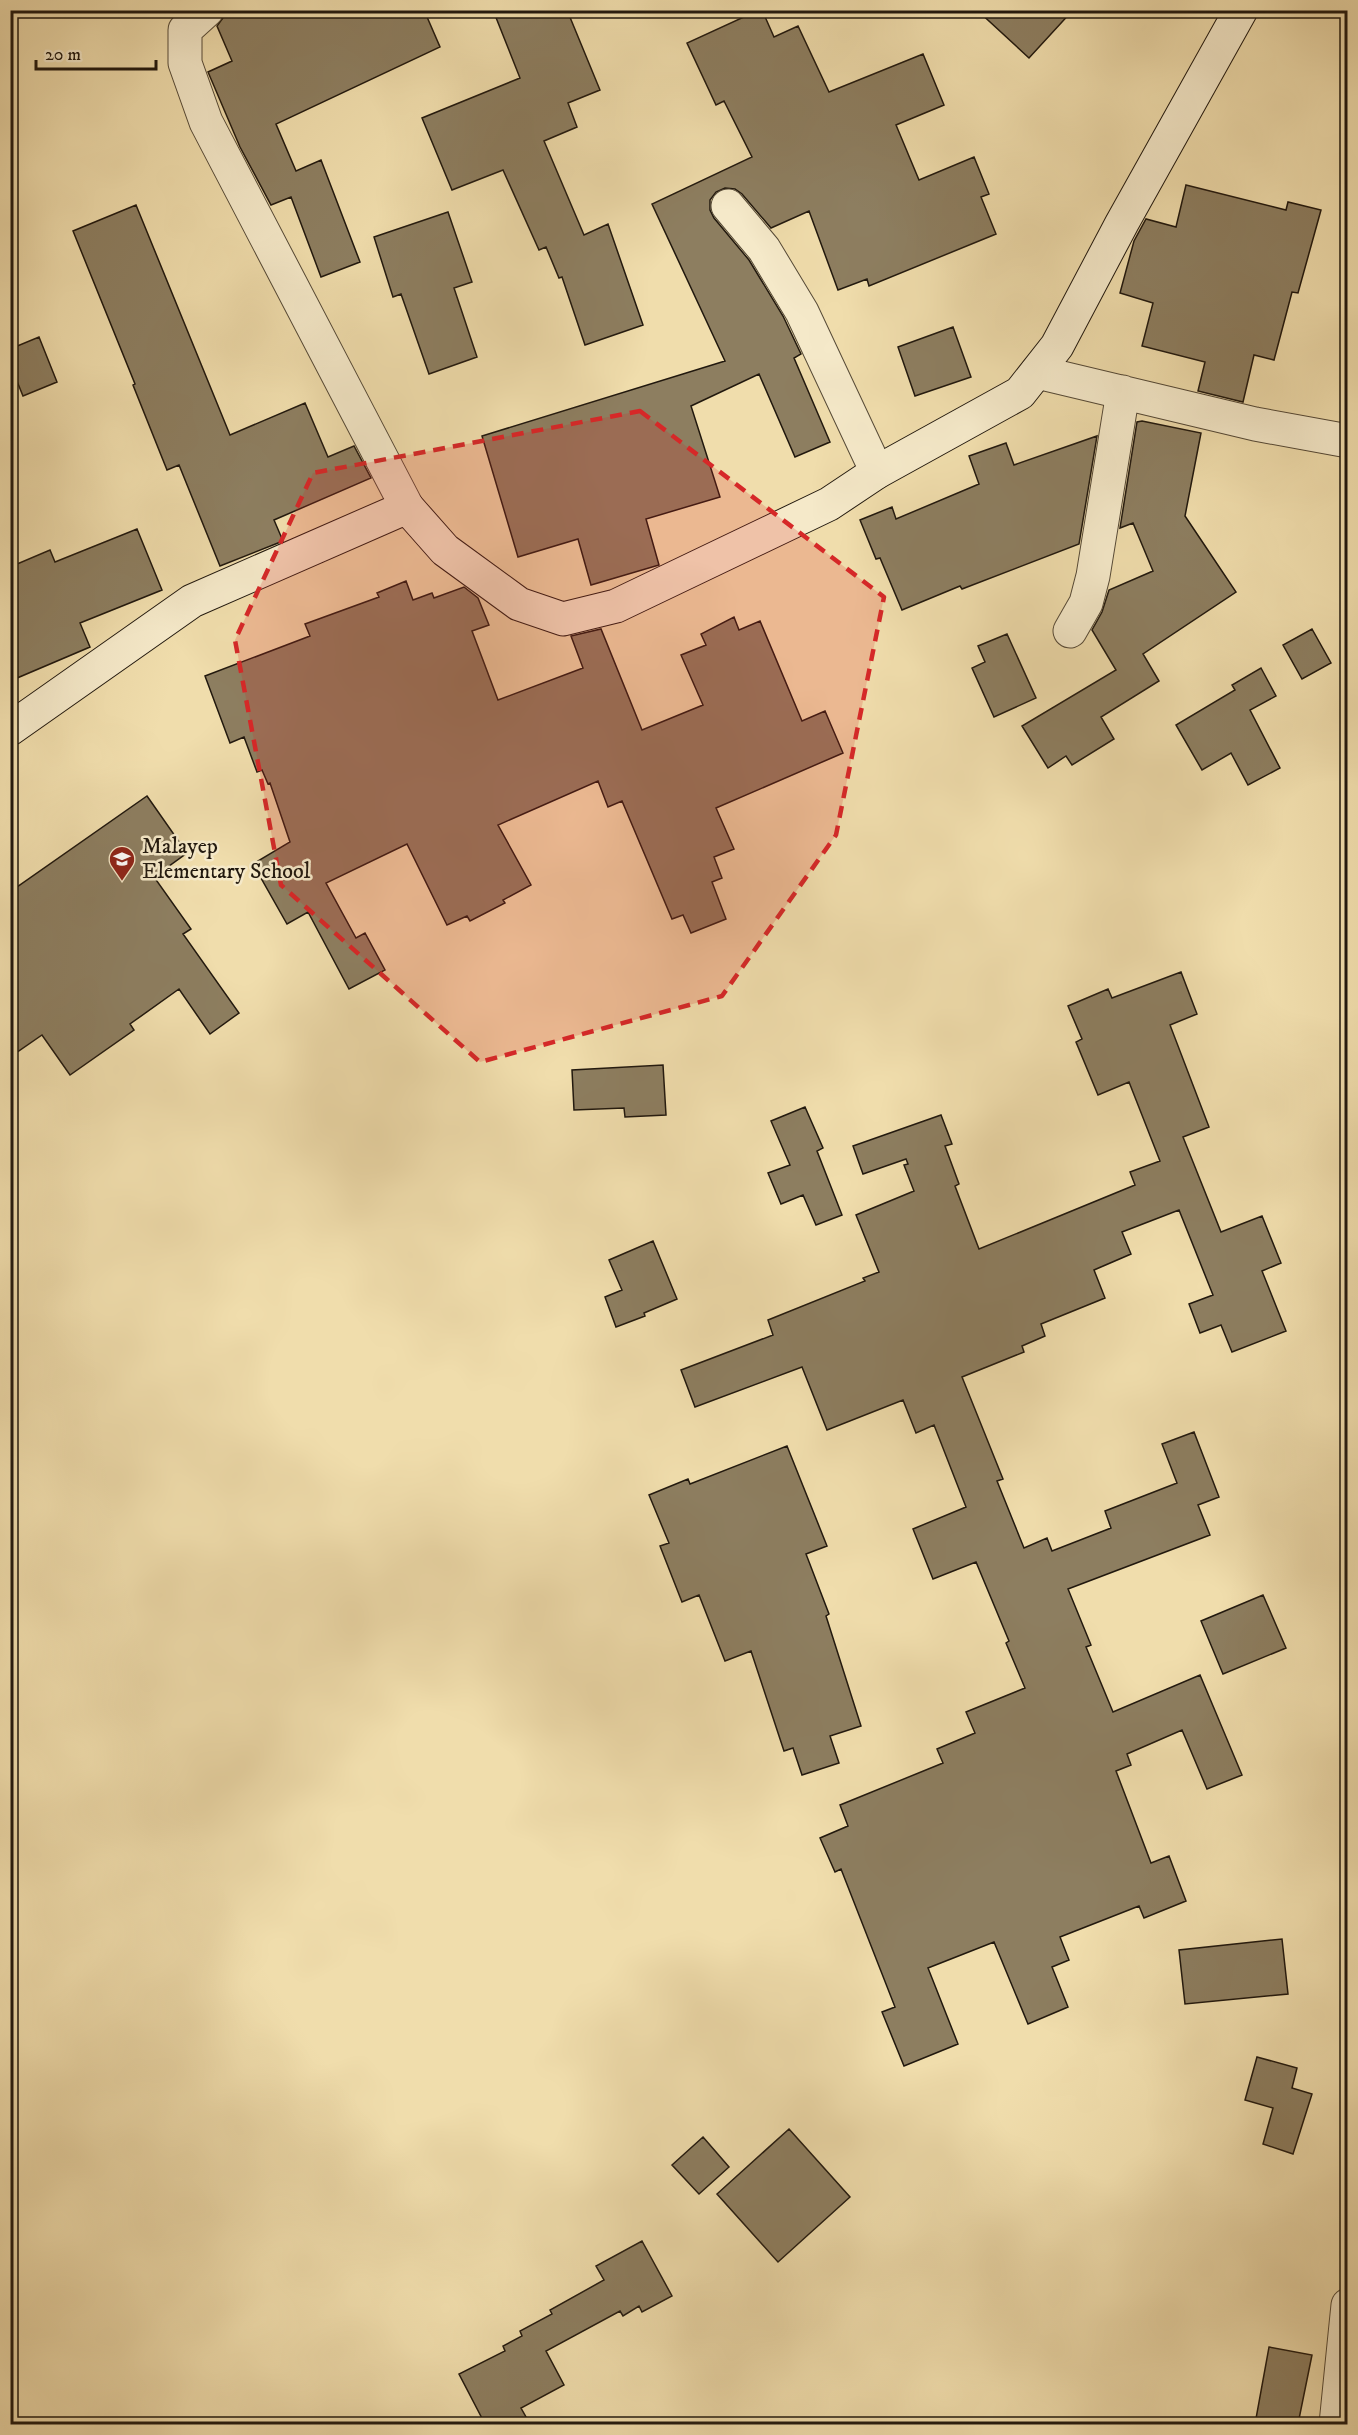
<svg xmlns="http://www.w3.org/2000/svg" width="1358" height="2435" font-family="'IM FELL DW Pica',serif">
	<style>
		.building { fill: #8d7e60; stroke: #21180e; stroke-width: 1.5 }
		.lines { fill: none; stroke-linecap: round; stroke-linejoin: round }
		.street-casing { stroke: #554936; stroke-width: 35 }
		.secondary-casing { stroke: #21180e; stroke-width: 35 }
		.street { stroke: #f5e9c9; stroke-width: 33 }
		.secondary { stroke: #f5e9c9; stroke-width: 33 }
		.marked { fill: #d62828; fill-opacity: 0.2; stroke: #d62828; stroke-width: 4.5; stroke-dasharray: 12 8; stroke-linejoin: round }
		.labels { text-anchor: middle; dominant-baseline: central; stroke-width: 5; stroke-linejoin: round; paint-order: stroke }
		.poi-label { font-size: 22px; fill: #21180e; stroke: #f5e9c9; text-anchor: start }
	</style>
	<rect width="100%" height="100%" fill="#f0ddac"/>
	<filter id="stains"><feTurbulence type="fractalNoise" baseFrequency=".00333" numOctaves="4"/><feColorMatrix values="0 0 0 0 .2 0 0 0 0 .09 0 0 0 0 .02 0 0 0 .5 -.17"/></filter>
	<radialGradient id="worn" r=".72"><stop offset=".6" stop-color="#630" stop-opacity="0"/><stop offset="1" stop-color="#630" stop-opacity=".3"/></radialGradient>
	<path class="building" d="M235,10H424L440,47L276,124L296,171L321,160L360,262L321,277L291,197L271,205L240,147L208,72L232,61L217,26L225,15Z
		M493,10H567L600,90L568,103L577,127L544,141L584,235L608,224L643,325L585,345L562,277L559,278L546,247L539,250L503,170L452,190L422,118L520,78Z
		M759,10H762L774,37L798,26L829,92L923,54L944,105L896,125L919,180L974,157L989,194L981,197L996,234L869,286L867,279L838,290L809,211L771,228L742,194L735,189L725,188L716,192L710,200V210L714,218L749,260L783,316L801,354L794,358L830,442L795,457L759,374L691,406L720,497L646,519L659,565L591,585L578,539L518,557L482,436L725,361L652,204L752,157L724,101L716,105L687,43Z
		M977,10H1073L1029,58Z
		M1186,185L1286,210L1288,202L1321,210L1298,293L1292,292L1274,360L1254,355L1243,402L1198,391L1205,362L1142,346L1153,303L1120,293L1134,241L1146,219L1176,227Z
		M136,205L230,435L305,403L328,457L354,446L371,478L274,520L283,541L220,566L179,465L167,470L133,385L135,384L73,231Z
		M448,212L472,282L454,288L477,357L429,374L401,294L393,297L374,237Z
		M953,327L971,377L915,396L898,347Z
		M39,337L57,382L23,396L10,364V349Z
		M1142,421L1201,433L1185,516L1236,592L1143,654L1159,681L1101,717L1114,739L1072,765L1066,756L1048,768L1022,726L1116,670L1092,630L1102,612L1109,590L1153,571L1133,523L1120,528L1137,422Z
		M1097,436L1079,544L962,589L960,586L902,610L880,558L876,559L860,520L892,507L896,519L979,484L969,456L1006,443L1014,465Z
		M137,529L162,590L80,623L90,647L10,681V567L50,550L55,562Z
		M406,581L413,600L432,593L434,598L464,587L478,598L489,625L472,631L498,700L583,668L571,636L601,629L642,730L703,705L681,655L706,645L701,634L734,617L739,630L760,621L802,721L825,711L843,753L716,808L734,849L714,857L722,878L712,882L726,919L691,933L683,915L672,919L622,801L608,807L598,781L498,825L531,885L503,900L505,903L470,921L467,916L447,925L407,844L326,883L356,938L365,933L385,970L349,989L308,912L287,924L253,864L290,842L270,783L268,784L262,770L257,772L244,737L230,743L205,676L310,636L305,624L379,597L377,593Z
		M1312,629L1331,663L1302,679L1283,645Z
		M1007,634L1036,698L994,717L972,668L985,662L978,646Z
		M1261,668L1276,696L1250,710L1280,768L1248,785L1231,753L1202,770L1176,725L1235,690L1232,685Z
		M147,796L187,853L154,877L191,929L183,934L239,1013L210,1034L179,989L130,1024L134,1030L70,1075L42,1035L10,1057V892Z
		M1181,972L1197,1014L1170,1025L1209,1127L1183,1137L1221,1232L1262,1216L1281,1263L1262,1271L1286,1331L1232,1352L1221,1325L1200,1333L1189,1304L1213,1295L1179,1210L1122,1232L1131,1254L1094,1270L1105,1298L1041,1324L1045,1336L1022,1346L1024,1352L962,1377L1003,1479L997,1481L1024,1548L1047,1538L1052,1551L1111,1528L1105,1511L1177,1483L1162,1444L1194,1432L1219,1497L1198,1505L1210,1535L1068,1589L1091,1645L1086,1647L1113,1712L1200,1675L1242,1775L1207,1789L1182,1730L1127,1754L1131,1765L1116,1771L1151,1863L1169,1856L1186,1901L1144,1918L1139,1906L1060,1937L1069,1960L1052,1967L1068,2007L1028,2024L994,1942L928,1968L958,2044L904,2066L882,2012L895,2007L841,1869L835,1872L820,1838L848,1826L840,1805L943,1763L937,1749L975,1733L966,1712L1025,1688L1006,1643L1009,1641L976,1562L933,1579L913,1529L966,1507L934,1425L916,1433L903,1400L827,1430L802,1367L695,1407L681,1370L773,1335L768,1320L865,1281L863,1278L879,1272L856,1215L914,1191L904,1165L908,1164L906,1159L863,1174L853,1146L941,1115L952,1144L945,1146L959,1184L955,1186L979,1249L1135,1185L1130,1172L1160,1161L1129,1082L1098,1095L1076,1042L1082,1039L1068,1006L1108,989L1112,998Z
		M663,1065L666,1115L625,1117L624,1108L574,1110L572,1070Z
		M805,1107L823,1148L817,1151L842,1215L816,1225L803,1195L781,1204L768,1173L790,1165L771,1121Z
		M653,1241L677,1299L644,1313L645,1316L616,1327L605,1297L622,1290L609,1260Z
		M787,1446L827,1546L806,1554L829,1614L826,1616L861,1726L830,1736L839,1763L802,1775L793,1748L784,1751L751,1651L725,1661L699,1595L682,1602L660,1546L669,1543L649,1495L688,1479L690,1484Z
		M1263,1595L1286,1648L1223,1674L1201,1621Z
		M1282,1939L1288,1994L1185,2004L1179,1950Z
		M1257,2057L1297,2068L1292,2088L1312,2094L1293,2154L1263,2144L1273,2108L1245,2100Z
		M789,2129L850,2197L778,2262L717,2194Z
		M703,2137L729,2167L699,2194L672,2165Z
		M642,2241L672,2296L642,2312L639,2306L623,2316L620,2311L546,2351L564,2385L521,2408L530,2424H485L459,2374L505,2351L503,2346L522,2336L520,2331L552,2314L550,2310L604,2280L596,2266Z
		M1269,2347L1312,2355L1298,2424H1255Z"/>
	<g class="lines">
		<g class="street-casing">
			<path id="street" d="M207,10L185,30V63L206,122L407,507
				M728,206L764,249L802,312L877,472
				M1037,372L1255,424L1348,441
				M1070,631L1086,603L1093,576L1123,392
				M1336,2424L1348,2305"/>
		</g>
		<g class="secondary-casing">
			<path id="secondary" d="M10,729L192,601L407,507L445,550L519,604L563,619L616,606L829,504L877,472L1020,393L1057,346L1122,223L1241,10"/>
		</g>
		<use href="#street" class="street"/>
		<use href="#secondary" class="secondary"/>
	</g>
	<path class="marked" d="M640,411L884,597L836,835L722,996L480,1062L281,885L235,640L313,473Z"/>
	<defs>
		<g id="school-pin" transform="scale(1.35)"><path d="M0 17L-7.5 6A9.5 9.5 0 1 1 7.5 6Z" fill="#8f2418" stroke="#f5e9c9"/><path d="M0-5L7-2L0 1L-7-2ZM-4 1L0 2.5L4 1V4Q0 6-4 4Z" fill="#fff"/></g>
	</defs>
	<g fill-rule="evenodd">
		<use href="#school-pin" x="122" y="859"/>
	</g>
	<g class="labels">
		<g class="poi-label">
			<text x="142" y="846">Malayep<tspan x="142" dy="25">Elementary School</tspan></text>
		</g>
	</g>
	<rect width="1358" height="2435" fill="none" stroke="#f0ddac" stroke-width="36"/>
	<rect x="12" y="12" width="1334" height="2411" fill="none" stroke="#21180e" stroke-width="3"/>
	<rect x="18" y="18" width="1322" height="2399" fill="none" stroke="#21180e" stroke-width="1.5"/>
	<path d="M36 60v9h120v-9" fill="none" stroke="#21180e" stroke-width="3"/>
	<text x="45" y="60" font-size="18" fill="#21180e" stroke="#f5e9c9" stroke-width="4.5" paint-order="stroke">20 m</text>
	<rect width="100%" height="100%" filter="url(#stains)"/>
	<rect width="100%" height="100%" fill="url(#worn)"/>
</svg>
